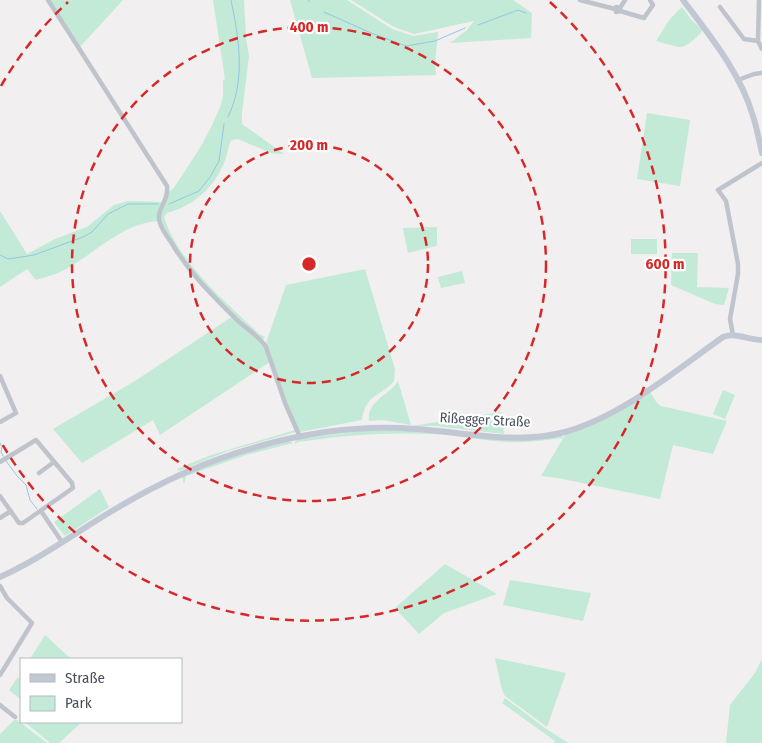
<svg xmlns="http://www.w3.org/2000/svg" width="762" height="743" font-family="'Fira Sans Condensed',sans-serif">
	<style>
		.green { fill: #c2ead7 }
		.lines { fill: none; stroke-linecap: round; stroke-linejoin: round }
		.stream { stroke: #93c8e3; stroke-width: 1 }
		.street { stroke: #bfc4cc; stroke-width: 4.5 }
		.secondary { stroke: #c1c8d4; stroke-width: 6 }
		.ring { fill: none; stroke: #d62828; stroke-width: 2.5; stroke-dasharray: 9 6 }
		.labels { text-anchor: middle; dominant-baseline: central; stroke-width: 4.5; stroke-linejoin: round; paint-order: stroke }
		.street-label { font-size: 14px; fill: #49505a; stroke: #fff }
		.centre { fill: #d62828; stroke: #fff; stroke-width: 2.5 }
		.ring-label { font-size: 15px; text-anchor: middle; font-weight: bold; fill: #d62828; stroke: #fff; stroke-width: 4.5; stroke-linejoin: round; paint-order: stroke }
	</style>
	<rect width="100%" height="100%" fill="#f1efef"/>
	<path class="green" d="M48,0H123L79,48Z
		M213,0H244L246,38L249,56L242,113V124L284,154L271,153L238,139L231,140C228,147 227,156 224,163C214,188 193,206 167,213L164,217C178,262 226,302 259,334L265,337L263,340C237,319 208,293 188,267C177,252 168,236 159,221C122,223 97,252 66,269C57,274 46,277 36,280L27,269L0,287V211L27,254L55,239L87,227L114,205L128,201L165,202L168,192L173,189C190,164 214,129 222,100C224,94 223,86 223,80L225,79Z
		M290,0H347L392,29L413,36L438,32L435,64L436,75L312,78Z
		M351,0H513L532,13L531,38L450,43L467,30L474,21L414,34L394,27Z
		M682,7L691,19L702,30L701,33C681,52 683,48 656,41L670,19Z
		M647,113L690,120L680,186L637,179Z
		M437,227V245L436,246L408,253L403,228Z
		M631,239H657V254H631Z
		M672,253H698L697,287L729,288L724,305L715,304L671,285Z
		M365,269L395,369L394,381C379,398 366,393 362,420L300,432L285,402L266,343L286,285Z
		M462,271L465,283L441,288L438,277Z
		M233,316L263,344L270,362L160,435L153,420L82,463L53,429L135,381Z
		M398,381L411,425L382,420L369,421C366,401 390,395 398,381Z
		M648,389L657,403L661,406L727,421L713,454L673,445L660,499L558,478L541,476L565,435L592,422Z
		M723,390L735,395L725,419L713,414Z
		M501,412L504,434L435,426H412Z
		M295,430L296,432L228,451L179,471L177,469L211,455Z
		M401,430L481,437L562,435L563,438C545,440 527,443 509,442C483,441 458,435 432,434C387,432 342,435 298,442L295,444V442L297,439L363,431Z
		M290,441L293,443L246,455L186,476L184,484L182,476L225,458Z
		M100,489L109,507L65,536L54,522Z
		M445,564L497,594L444,613L419,634L395,608Z
		M510,580L591,593L583,621L503,605Z
		M45,635L71,659H30Z
		M495,658L566,673L547,727L505,696L502,690Z
		M762,659V743H726L730,705L755,673Z
		M18,677L21,680V700L9,690Z
		M505,698L545,728L568,743H554L555,741L502,703Z
		M14,720H17L47,743H0V734Z
		M27,722H82L59,743H50L26,723Z"/>
	<g class="lines">
		<path class="stream" d="M308,0L310,2
			M324,12L371,33L406,46L435,41L465,28
			M478,25L518,10L526,13
			M228,117C246,80 239,39 231,0
			M169,204L199,191L210,177L219,161L224,124
			M0,255L8,259L34,255L83,237L92,232L108,214L128,204H158
			M0,443L2,447L1,452L3,456
			M6,461L18,477L26,485L30,500L37,509"/>
		<path class="street" d="M48,0L167,186C169,200 158,208 159,218C159,227 167,236 171,242C189,273 213,296 238,321C247,329 260,337 266,347L285,403L300,437
			M580,0L615,9
			M759,0L758,41L762,49
			M720,7L744,39L758,41
			M620,8L616,7V12L620,11V8L625,0
			M620,11L644,18L653,5L650,0
			M738,80L754,74L762,73
			M733,335L730,319L738,274V264L726,201L718,190L762,163
			M0,376L16,413L0,422
			M0,462L36,440L72,483L73,488L23,523H19L0,496
			M39,473L54,462
			M41,511L62,542
			M0,518L11,511
			M0,586L7,598L32,623L0,675
			M0,705L15,717"/>
		<path class="secondary" d="M683,0C710,36 740,72 753,116C757,128 759,141 762,153
			M0,577C40,559 75,533 112,511C158,483 207,460 260,446C310,432 363,425 416,429C464,432 517,445 565,432C622,416 675,371 723,337C736,332 748,340 762,340"/>
	</g>
	<g class="ring">
		<circle cx="309" cy="264" r="119"/>
		<circle cx="309" cy="264" r="237"/>
		<path d="M1 86A356 356 0 0 1 68 2M550 2A356 356 0 1 1 1 442"/>
	</g>
	<g class="labels">
		<g class="street-label">
			<text transform="translate(485 420) rotate(3)">Rißegger Straße</text>
		</g>
	</g>
	<circle cx="309" cy="264" r="8" class="centre"/>
	<g class="ring-label">
		<text x="309" y="32">400 m</text>
		<text x="309" y="150">200 m</text>
		<text x="665" y="269">600 m</text>
	</g>
	<rect x="20" y="658" width="162" height="65" fill="#ffffff" stroke="#b6b9bd"/>
	<rect x="30" y="674" width="25" height="8" fill="#c1c8d4" stroke="#b6b9bd"/>
	<text x="65" y="683" font-size="15" fill="#49505a">Straße</text>
	<rect x="30" y="696" width="25" height="15" fill="#c2ead7" stroke="#b6b9bd"/>
	<text x="65" y="708" font-size="15" fill="#49505a">Park</text>
</svg>
